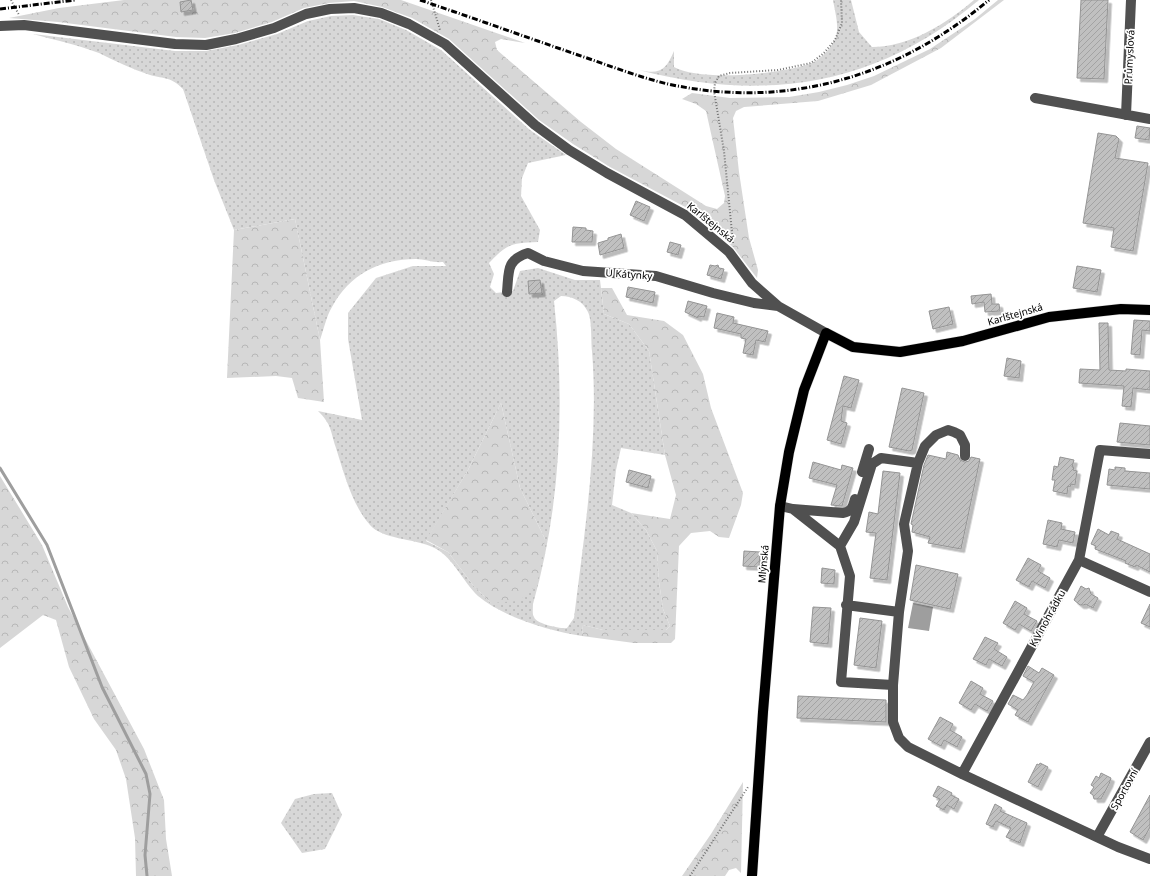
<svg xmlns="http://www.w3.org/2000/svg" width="1150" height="876" font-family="'Noto Sans',sans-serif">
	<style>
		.grass { fill: url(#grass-dots); fill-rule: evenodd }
		.forest { fill: url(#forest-crowns) }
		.water { fill: #9e9e9e }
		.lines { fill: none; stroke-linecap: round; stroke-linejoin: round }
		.stream { stroke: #9e9e9e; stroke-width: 3 }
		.building { fill: url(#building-hatch); stroke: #949494; filter: url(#shadow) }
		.major-casing { stroke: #dbdbdb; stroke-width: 11 }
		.path { stroke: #727272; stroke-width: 2; stroke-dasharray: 1 2; stroke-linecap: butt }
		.minor { stroke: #505050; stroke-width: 10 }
		.major { stroke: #000; stroke-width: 10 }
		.rail { stroke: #000; stroke-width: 3; stroke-dasharray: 6 2 1 2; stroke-linecap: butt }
		.labels { text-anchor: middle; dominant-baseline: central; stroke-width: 3.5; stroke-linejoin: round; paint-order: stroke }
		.street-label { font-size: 10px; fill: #000; stroke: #fff }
	</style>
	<defs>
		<pattern id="grass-dots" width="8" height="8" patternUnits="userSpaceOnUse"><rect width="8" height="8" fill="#d7d7d7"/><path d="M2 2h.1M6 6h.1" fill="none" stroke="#b7b7b7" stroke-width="1.8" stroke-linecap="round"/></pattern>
		<pattern id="forest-crowns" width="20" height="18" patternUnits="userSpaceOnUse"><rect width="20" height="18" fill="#d7d7d7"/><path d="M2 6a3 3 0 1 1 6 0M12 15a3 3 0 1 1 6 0" fill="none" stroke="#b7b7b7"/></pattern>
		<pattern id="building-hatch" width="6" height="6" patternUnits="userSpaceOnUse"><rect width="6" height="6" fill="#c0c0c0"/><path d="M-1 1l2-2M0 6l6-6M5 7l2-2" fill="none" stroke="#a3a3a3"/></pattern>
		<filter id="shadow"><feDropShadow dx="3.5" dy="3.5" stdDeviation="0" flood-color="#0004"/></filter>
	</defs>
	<rect width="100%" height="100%" fill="#fff"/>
	<path class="grass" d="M833,0H851L859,32L872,47C909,47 946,24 974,0H979C877,86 766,103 639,70C660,75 666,70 674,51V67C700,82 784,74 812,63C821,59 831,48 835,39C840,28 835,12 833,0Z
		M353,15L379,19L406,30L441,50L530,130L566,155L528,163L522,178L521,196L540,230L538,242C511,243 507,244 489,263L494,274L490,287L496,293L513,291L520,271L538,268L575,280H600L604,314L629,324L649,351L665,455L621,448L616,470L612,505L631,513L646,530L657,551L659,582L663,609L670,626L666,630H603L583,625L582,636C549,631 503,617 478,596C462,581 452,554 430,546C414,539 382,539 370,525C352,505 344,473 336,448C330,430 332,425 318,411L362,420L348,339V313L376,278L413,266H446L443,262C433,263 425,259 416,259C379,259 349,275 332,307C326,317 324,329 320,340L295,219L234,230L214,180L183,89C171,77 165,79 150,75C132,69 115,61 99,53C78,45 55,40 33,34L175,51H206L238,45L277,34L308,21L331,16ZM561,296C572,296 583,301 588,312C592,320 591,341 592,351C599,440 585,529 574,618L567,628C561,629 536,624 534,617C532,614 533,608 533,604C561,506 565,402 554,301ZM501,403L520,488L545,539L491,603L473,585L448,552L426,541L468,470Z
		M332,793L342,815L325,849L302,853L281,823L295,799L314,794Z"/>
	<path class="forest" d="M124,0H401L525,43L501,39L495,42L497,50L581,122L616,149L706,206L717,209L724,203L725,196L706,111L696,104L682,99L692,93L730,98L789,97L819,92L847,85L874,76L930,49L975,19L998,0H1004L941,48L871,85L818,101L744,107L736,111L733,118L739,172L749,238L758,270L757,278L733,247L689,209L610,167L573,144L539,120L449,39L412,18L382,7L354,1L329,3L304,8L272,22L235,33L205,38L176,37L58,22L9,18L59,8Z
		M295,219L320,340L324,402L298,398L292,378L276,376L227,378L234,230Z
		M601,288H612L627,315L664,321L683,335L703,374L711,408L743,493L741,505L729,538L719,537L710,531L691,533L679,546L675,639L671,643H634L582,636L583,625L603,630H666L670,626L663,609L659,582L657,551L646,530L631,513L670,519L676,495L665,455L649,351L629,324L604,314Z
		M501,403L520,488L545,539L537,585L518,601L491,603L473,585L448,552L426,540L468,470Z
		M0,476L42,545L68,607L144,749L164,800L166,839L172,876H136L135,838L126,779L116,750L94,719L69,667L56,620L43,615L0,648Z
		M743,782L741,873L736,868L729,870L725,876H682L711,834Z"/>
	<path class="water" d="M913,603L933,607L929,631L908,628Z"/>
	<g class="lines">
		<path class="stream" d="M0,468L47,545L102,687L146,774L150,794L145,855L147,876"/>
	</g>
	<path class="building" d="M191,0L193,10L181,12L180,2Z
		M1081,0H1108L1104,79L1077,78Z
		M1137,126L1150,128L1149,140L1135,138Z
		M1098,133L1116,136L1119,139L1115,158L1148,163L1133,251L1111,247L1114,228L1083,223Z
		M636,201L650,207L644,221L630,215Z
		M573,227L586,228V230L593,231L592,242H572Z
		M621,234L624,248L600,255L598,243L608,240V238Z
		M670,242L681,245L678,255L667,252Z
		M710,265L715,266L718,265L719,268L724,269L721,279L707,275Z
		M1077,266L1101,270L1097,292L1073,288Z
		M540,280L542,293L529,294L528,281Z
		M628,287L655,292L653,303L626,297Z
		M991,294L992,304H999L1000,311L985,312L984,302L972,304L971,296Z
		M688,301L707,306L704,317L698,316V318L685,312Z
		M949,307L953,324L933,329L929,311Z
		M717,313L734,317L733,323L768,331L765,342L756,340L753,355L743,353L746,339L741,338V334L714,328Z
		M1134,320L1150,321V331L1142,330L1140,355L1131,354Z
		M1099,323H1108L1109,370L1126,371V369L1150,371V390L1133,388L1131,407L1122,406L1124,386L1079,383L1080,369L1100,370Z
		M1007,358L1021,361L1019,378L1004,376Z
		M844,376L859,380L851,408L843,406L841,421L847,423L841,444L827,440Z
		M902,388L924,393L912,450L909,451L889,447Z
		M1120,423L1150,426V445L1117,442Z
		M947,452L958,455L960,460L965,462L969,461L971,457L980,459L961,549L928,543L930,537L912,532L913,525L911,524L924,465L928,455L946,459Z
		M1060,457L1074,460L1072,467H1074L1073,470L1077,471L1075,485L1071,484L1070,487L1068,486L1067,494L1053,491L1055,480H1052L1054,466L1058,467Z
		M813,462L841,470L842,465L853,468L842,506L831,505L837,485L809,478Z
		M1115,467L1125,468V471L1150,473V489L1107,485L1109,469L1115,470Z
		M629,470L651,476L648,488L626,482Z
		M883,471L900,473L887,580L870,578L876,533L866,532L869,512L878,514Z
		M1048,520L1062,523L1061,529L1075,532L1073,543L1059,540L1057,547L1043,544Z
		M1098,529L1109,535L1111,531L1119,534L1117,539L1150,554V572L1136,565L1135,567L1125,563L1126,561L1095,549L1096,546L1091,544Z
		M744,551L760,552L759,567L743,566Z
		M1028,558L1041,565L1038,571L1050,578L1045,588L1032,581L1029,587L1016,580Z
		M916,565L958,574L950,609L910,600Z
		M822,568L835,570L834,584L821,583Z
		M1081,586L1086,589L1089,588L1091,594L1098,598L1093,608L1085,604L1084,605H1080L1074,600Z
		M1015,601L1027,608L1024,614L1037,621L1031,631L1019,624L1015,630L1003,623Z
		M1150,604V627L1141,623Z
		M813,607L831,608L828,644L810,642Z
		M860,618L882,621L876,668L854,665Z
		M985,637L998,643L994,649L1007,657L1002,666L989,659L986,665L973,659Z
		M1028,666L1039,673L1042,668L1054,675L1028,722L1015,715L1018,710L1008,704L1013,695L1023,700L1027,695L1034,682L1023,676Z
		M971,681L983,688L980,694L993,701L987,711L975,704L971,710L959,703Z
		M798,696L886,700V722L797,718Z
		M940,717L953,724L950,730L962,737L957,747L944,740L941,746L928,739Z
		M1040,763L1048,767L1038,787L1028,782L1037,764L1039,765Z
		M1101,773L1111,778L1109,784L1101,799H1094L1093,795L1090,793L1094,787L1091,785L1096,776L1099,778Z
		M938,786L952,793L951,795L959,799L954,809L947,805L944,810L936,806L940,799L933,796Z
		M1150,795V827L1143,840L1130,832Z
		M995,804L1002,808L1000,811L1027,823L1020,843L1006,837L1011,828L996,821L993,827L986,824Z"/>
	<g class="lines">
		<g class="major-casing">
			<path id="major" d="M752,876L763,712L780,506L789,452L804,390L826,333L853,347L900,352L963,341L1049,317L1121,309L1150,310"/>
		</g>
		<path class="path" d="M11,0L19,15
			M431,0L440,30
			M733,243L724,151L714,91L715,83L719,76L730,73L778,70L811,63L824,53L835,40L842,23L841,0
			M690,876L748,787"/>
		<path class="minor" d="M0,26L24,25L175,44L206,45L236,39L274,28L306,14L330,9L354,8L381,13L409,24L445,44L535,125L569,150L607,173L685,215L729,252L752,283L778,306L826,333
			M1035,98L1150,119
			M1126,115L1131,0
			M507,292C509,271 506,260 528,253L544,261L583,271L656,276L713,293L754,303L778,306
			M965,456V445L960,435L954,432L948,430L936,435L925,446L918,463L904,524L908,551L899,612L893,685V722L899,738L908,747L962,774L1118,847L1150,859
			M862,472L869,449
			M780,506L793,509L840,546L850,576L841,682L893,685
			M793,509L843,513C851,512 853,507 855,499
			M840,546L854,522L872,464L881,458L918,463
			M1079,560L1150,592
			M846,605L899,612
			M962,774L1079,560L1100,450L1150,454
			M1097,837L1150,742"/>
		<use href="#major" class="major"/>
		<path class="rail" d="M420,0C473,18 526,37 578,55C608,65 638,77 668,84C787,110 897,77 989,0
			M0,9L75,0"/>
	</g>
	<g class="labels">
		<g class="street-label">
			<text transform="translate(1129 57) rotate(-87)">Průmyslová</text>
			<text transform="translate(711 222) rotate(39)">Karlštejnská</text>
			<text transform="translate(629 274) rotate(4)">U Kátynky</text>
			<text transform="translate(1015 314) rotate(-16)">Karlštejnská</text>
			<text transform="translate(763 564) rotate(-85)">Mlýnská</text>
			<text transform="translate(1047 618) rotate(-61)">K Vinohrádku</text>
			<text transform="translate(1124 789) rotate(-61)">Sportovní</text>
		</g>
	</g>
</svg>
